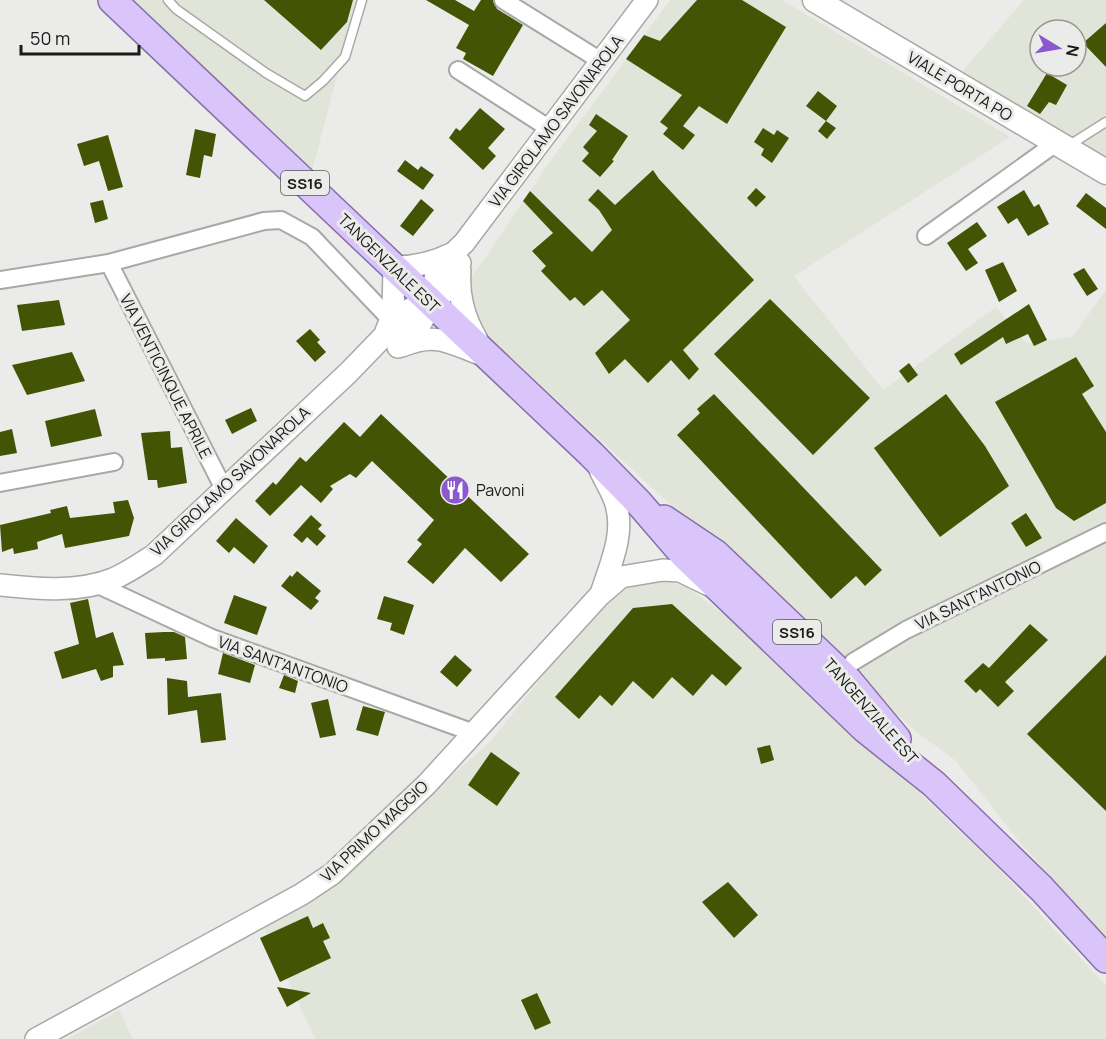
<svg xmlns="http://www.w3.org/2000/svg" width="1106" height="1039" font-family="Manrope,sans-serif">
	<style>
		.built { fill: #e0e4d9; fill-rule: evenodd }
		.building { fill: #435504 }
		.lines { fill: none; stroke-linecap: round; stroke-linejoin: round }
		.service-casing { stroke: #a8a9a7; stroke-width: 11 }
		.minor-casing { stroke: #a8a9a7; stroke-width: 20 }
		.tertiary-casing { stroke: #a8a9a7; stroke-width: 24 }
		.secondary-casing { stroke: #a8a9a7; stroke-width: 27 }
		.primary-casing { stroke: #8670a9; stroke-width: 30 }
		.service { stroke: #fff; stroke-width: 8 }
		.minor { stroke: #fff; stroke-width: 16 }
		.tertiary { stroke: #fff; stroke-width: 21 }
		.secondary { stroke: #fff; stroke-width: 24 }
		.primary { stroke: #d9c5fa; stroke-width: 27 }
		.labels { text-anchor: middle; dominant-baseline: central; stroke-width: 6; stroke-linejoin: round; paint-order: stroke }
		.shield { fill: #ebece9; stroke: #585957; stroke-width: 1.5 }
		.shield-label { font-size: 15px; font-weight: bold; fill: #191a19 }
		.street-label { font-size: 16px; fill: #191a19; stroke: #ebece9 }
		.poi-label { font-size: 16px; fill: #191a19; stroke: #ebece9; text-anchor: start }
	</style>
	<rect width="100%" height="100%" fill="#ebece9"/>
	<path class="built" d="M129,0H357L312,171L235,99Z
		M670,0H782L1010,137L794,276L883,390L996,307L1026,343L1072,337L1106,290V937L1023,846L955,760L914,730L472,321L461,290L483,261L547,166Z
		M1024,0H1106V162L960,74ZM1040,30H1076V66H1040Z
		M657,578L688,588L727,617L919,793L999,869L1106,986V1039H315L264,928L320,895L368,856L399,822L490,742L599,606L627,586Z
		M119,1010L133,1039H68Z"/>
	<path class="building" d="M264,0H353L347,22L321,50Z
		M426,0H455L474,11L481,0H493L497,9L523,25L493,76L463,59L466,53L456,48L469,25Z
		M697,0H742L786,27L727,124L699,106L683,126L695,135L683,150L663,134L668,128L660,122L682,95L626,59L644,35L660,41Z
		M1106,23V67L1083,43Z
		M1047,73L1067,85L1056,105L1049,102L1040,114L1027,106Z
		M818,91L837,106L826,121L806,106Z
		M480,108L505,129L488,148L496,156L483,170L449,138L456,128L460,131Z
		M596,114L628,136L612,160L614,161L600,177L582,161L589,153L583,147L597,131L589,125Z
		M826,121L836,128L827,139L818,131Z
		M763,128L774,135L777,130L789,138L772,163L761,155L764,149L754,142Z
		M195,129L216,134L212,157L204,155L200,178L186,175Z
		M108,135L123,187L108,191L99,161L84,166L77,144Z
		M405,160L418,170L421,166L434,175L423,190L397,171Z
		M653,170L659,179L754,280L683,350L699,369L689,380L671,360L648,383L625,359L609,374L595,353L630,320L602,290L584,306L575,297L570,301L541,271L546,266L532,251L553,233L523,201L530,191L592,252L612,230L599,210L588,200L598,189L615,205Z
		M756,188L766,197L756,207L747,198Z
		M1024,190L1034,207L1039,204L1049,224L1028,236L1017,218L1008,224L997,207Z
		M1086,193L1106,208V229L1076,206Z
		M421,199L434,210L413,236L400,226Z
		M103,200L108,219L95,223L90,203Z
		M977,222L987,236L968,249L978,263L966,271L947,243Z
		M1003,262L1017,291L999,302L985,270Z
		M1084,268L1098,289L1087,296L1073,274Z
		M770,299L870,398L813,455L714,354Z
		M59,300L65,325L22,331L17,305Z
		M1029,304L1047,340L1034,346L1028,334L1006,344L1003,337L961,365L954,354Z
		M310,329L320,340L317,342L326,352L315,362L296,341Z
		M72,352L85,381L27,395L12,365Z
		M1076,357L1094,386L1082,394L1106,432V503L1074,521L1056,508L995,402Z
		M909,363L918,375L908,383L899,371Z
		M714,394L882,570L865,586L856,576L831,599L677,435L700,413L697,409Z
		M946,394L985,446L1009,486L940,537L874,448Z
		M251,408L257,421L232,434L225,420Z
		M95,409L102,436L51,447L45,421Z
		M381,414L529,554L501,582L465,548L433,584L407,562L422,544L417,540L434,520L372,461L356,478L350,474L330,486L333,489L321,503L301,485L270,516L255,501L273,482L276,485L300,457L306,462L344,422L360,437Z
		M12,429L17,453L0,456V432Z
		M170,431L171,448L182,447L187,483L158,488L157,480H148L141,433Z
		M128,500L134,518L129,536L65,548L62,534L37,542L38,549L14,554L13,548L2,552L0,525L51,513L50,510L67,506L70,518L115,513L113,502Z
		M1026,513L1042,538L1026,547L1011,523Z
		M311,515L322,525L318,529L326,536L317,546L307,537L302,543L293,535Z
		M236,518L268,546L254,564L234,547L229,553L216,541Z
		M297,571L321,591L315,598L319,601L311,610L281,586L290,575L292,577Z
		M234,595L267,607L257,635L224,623Z
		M384,596L414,605L404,635L390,630L392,623L377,619Z
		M88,599L96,638L113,632L124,665L113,666V677L101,681L96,669L62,679L54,652L79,644L70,603Z
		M672,604L742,668L726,686L712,674L693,696L672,677L653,699L633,681L612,706L600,695L579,719L555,697L633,608Z
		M1030,624L1048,640L1005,682L1014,691L998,707L980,689L976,693L964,681L983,663L989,668Z
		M164,632H174L185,637L187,659L165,661V658L147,659L145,633Z
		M223,653L255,665L250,683L218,674Z
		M455,655L472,670L457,687L440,672Z
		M1106,655V811L1027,734Z
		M284,675L298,681L295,693L279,688Z
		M167,678L187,681L188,697L221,693L226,740L201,743L197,710L168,715Z
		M328,699L336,735L320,738L311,703Z
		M363,706L385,712L378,736L356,730Z
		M770,745L774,760L761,764L757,748Z
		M491,752L520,773L497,806L468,785Z
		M728,882L758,915L734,938L702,902Z
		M308,916L313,928L323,923L330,938L323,941L331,958L280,982L260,938Z
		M277,987L295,990L311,993L287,1007Z
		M537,993L551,1023L535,1030L521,1000Z"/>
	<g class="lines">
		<g class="service-casing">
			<path id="service" d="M168,0L176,9L266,73L305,96L323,81L345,57L362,0
				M1068,146L1106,122"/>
		</g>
		<g class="minor-casing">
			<path id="minor" d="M503,0L601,61
				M458,70L550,129
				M926,236L1056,143
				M109,263L224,489
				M0,280L109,263L264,221L281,220L312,237L391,320
				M0,483L114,462
				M96,584L212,638L474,733
				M853,662L906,630L1106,532"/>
		</g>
		<g class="tertiary-casing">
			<path id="tertiary" d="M460,270C458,296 464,317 477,340
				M386,331L393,314L394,267C415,267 433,263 451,254
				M402,346C436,332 448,342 480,354
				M398,347C413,336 425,321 430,302C432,294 432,287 435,279C441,265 453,253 464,243L647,0
				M600,470C605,481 613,493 616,504C625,535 610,565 601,594
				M0,585C36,589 78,593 113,579C127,573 140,564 154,555L348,373L409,310C417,305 424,305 432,302C448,293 455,280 460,263
				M36,1039L302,894L332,874L427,784L600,595L621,577L663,570L680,571L709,585"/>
		</g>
		<g class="secondary-casing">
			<path id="secondary" d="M815,0L1106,172"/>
		</g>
		<g class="primary-casing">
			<path id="primary" d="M112,0L591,454L639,503L683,554L865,729L934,784L1042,889L1106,959
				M664,519L716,554L848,680L897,739"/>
		</g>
		<use href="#service" class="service"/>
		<use href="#minor" class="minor"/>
		<use href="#tertiary" class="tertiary"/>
		<use href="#secondary" class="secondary"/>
		<use href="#primary" class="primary"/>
	</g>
	<defs>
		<g id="restaurant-disc" transform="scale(1.5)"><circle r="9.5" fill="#8b58d0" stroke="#ebece9"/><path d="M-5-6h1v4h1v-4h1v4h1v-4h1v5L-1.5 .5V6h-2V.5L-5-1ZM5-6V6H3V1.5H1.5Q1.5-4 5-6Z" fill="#fff"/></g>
	</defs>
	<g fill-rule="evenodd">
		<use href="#restaurant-disc" x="455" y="490"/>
	</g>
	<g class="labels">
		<g class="shield">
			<rect x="281" y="171" width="48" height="24" rx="4.5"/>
			<rect x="773" y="620" width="48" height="24" rx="4.5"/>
		</g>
		<g class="shield-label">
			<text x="305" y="183">SS16</text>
			<text x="797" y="632">SS16</text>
		</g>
		<g class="street-label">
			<text transform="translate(960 86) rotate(31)">VIALE PORTA PO</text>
			<text transform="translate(556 121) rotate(-53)">VIA GIROLAMO SAVONAROLA</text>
			<text transform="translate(389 263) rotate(44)">TANGENZIALE EST</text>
			<text transform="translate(166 376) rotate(63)">VIA VENTICINQUE APRILE</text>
			<text transform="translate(230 481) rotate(-43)">VIA GIROLAMO SAVONAROLA</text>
			<text transform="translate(978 595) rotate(-26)">VIA SANT'ANTONIO</text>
			<text transform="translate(283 664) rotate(20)">VIA SANT'ANTONIO</text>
			<text transform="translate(871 711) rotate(49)">TANGENZIALE EST</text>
			<text transform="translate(374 831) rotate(-43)">VIA PRIMO MAGGIO</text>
		</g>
		<g class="poi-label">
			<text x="476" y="490">Pavoni</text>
		</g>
	</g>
	<g transform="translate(1058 48) rotate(101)"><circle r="28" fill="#ebece9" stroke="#979896" stroke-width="1.5"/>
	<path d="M0-4.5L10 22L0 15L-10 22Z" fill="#8b58d0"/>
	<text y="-9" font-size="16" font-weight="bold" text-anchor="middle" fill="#191a19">N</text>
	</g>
	<path d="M21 45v9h118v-9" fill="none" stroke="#191a19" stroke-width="3"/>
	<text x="30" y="45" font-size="18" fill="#191a19" stroke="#ebece9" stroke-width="4.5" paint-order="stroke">50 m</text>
</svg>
